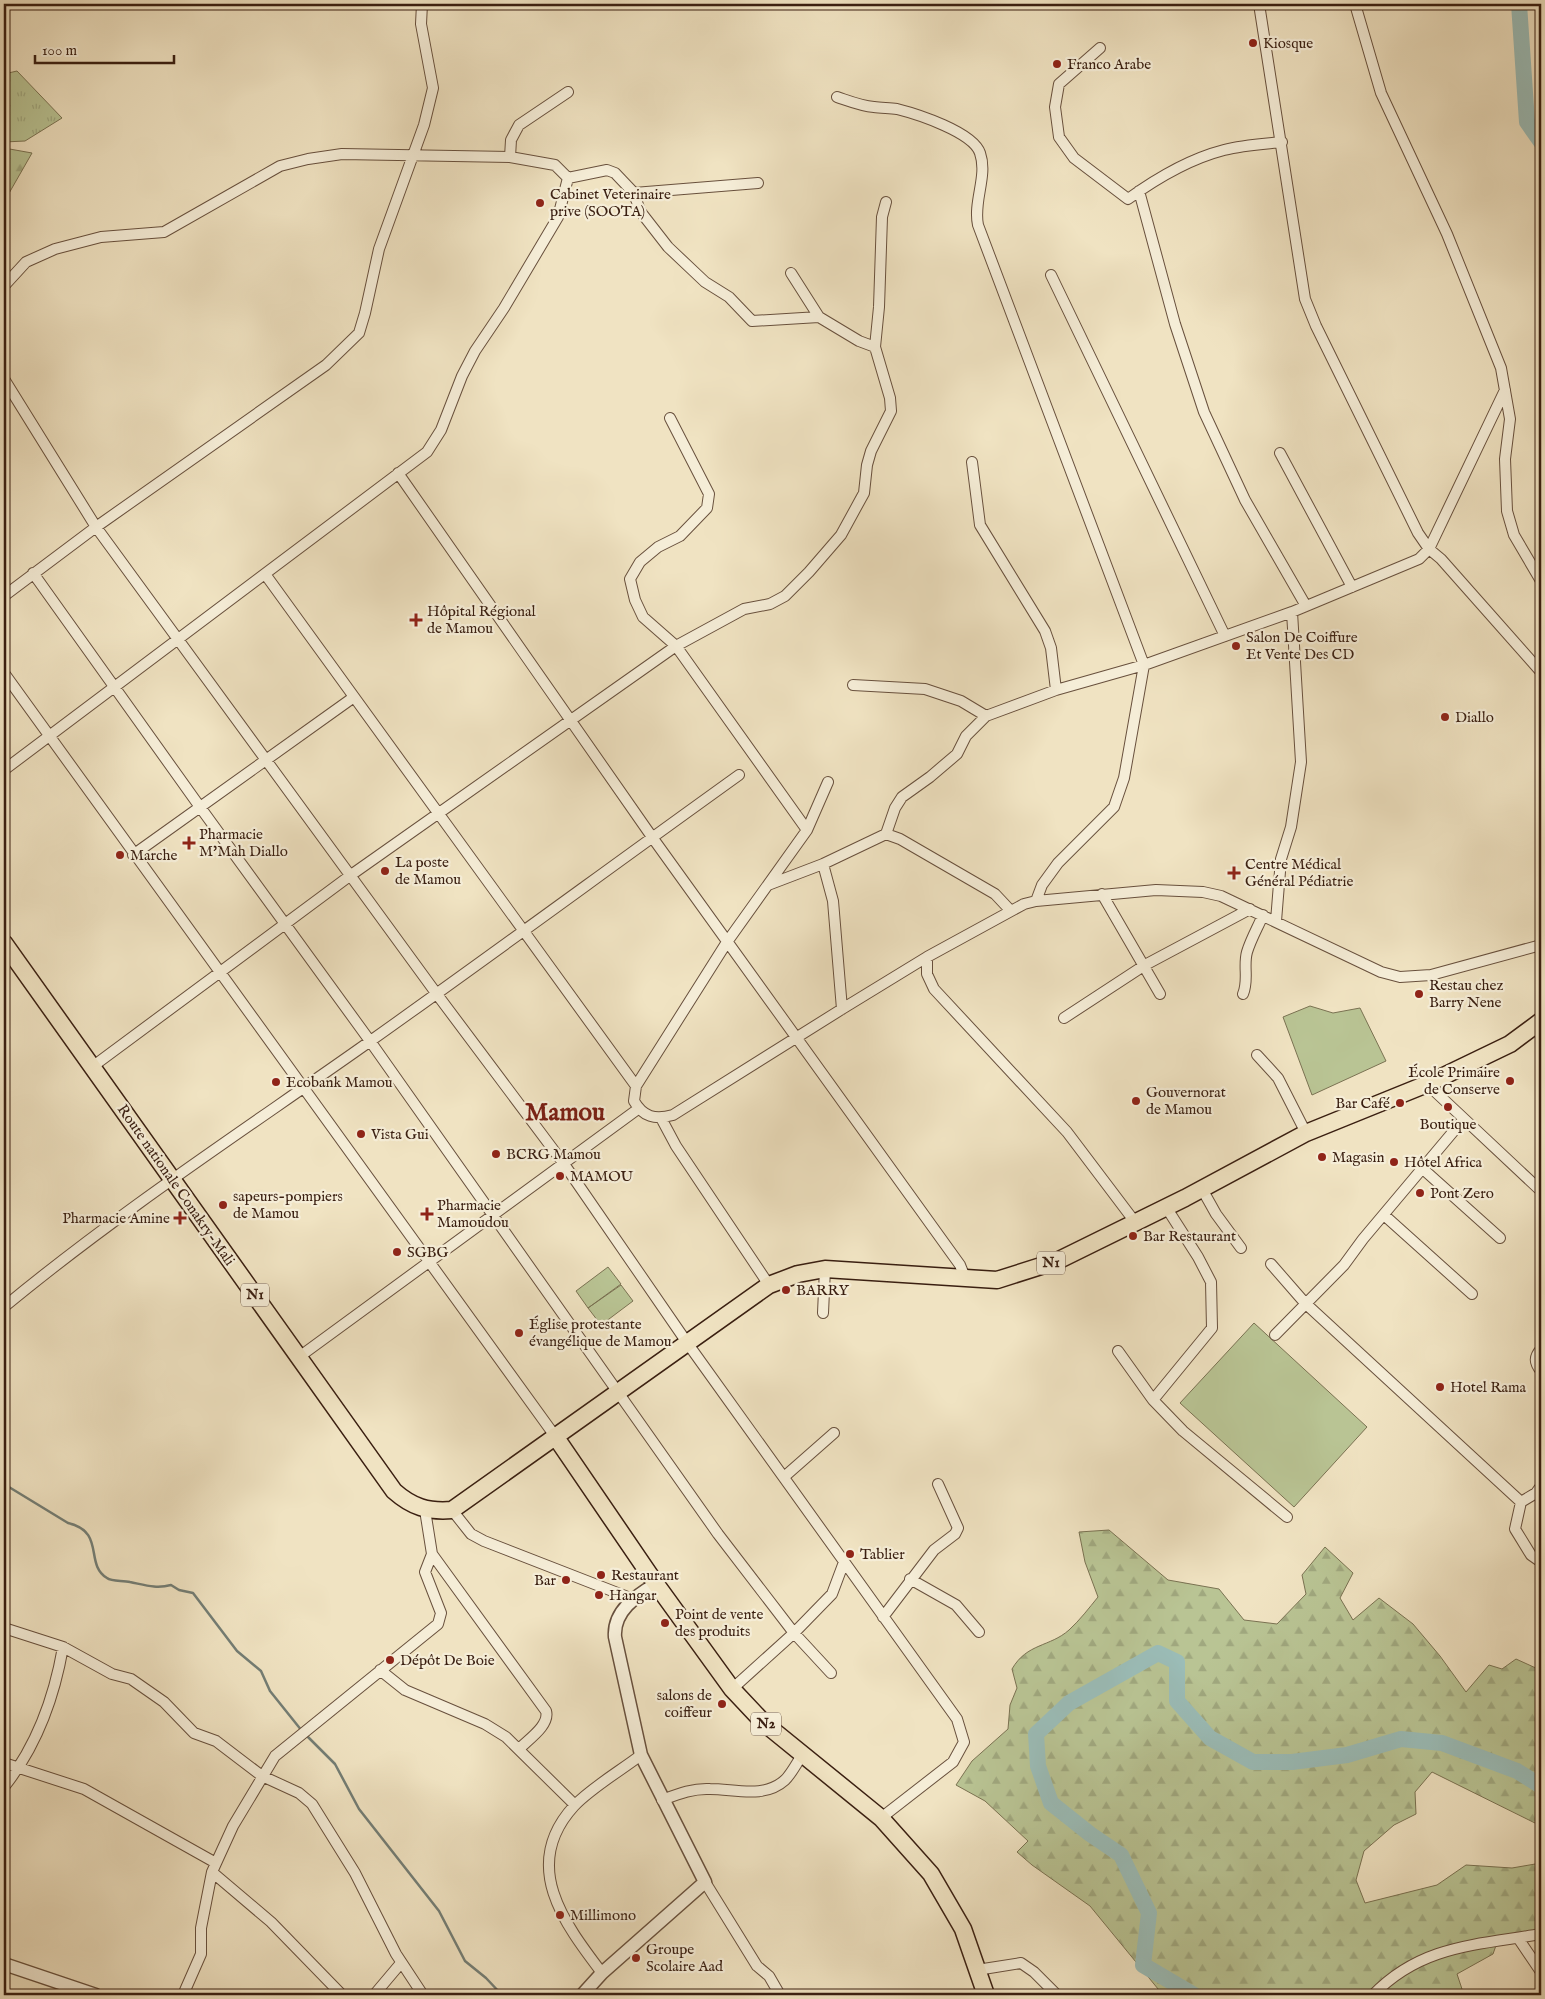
<svg xmlns="http://www.w3.org/2000/svg" width="1545" height="1999" font-family="'IM FELL English',serif">
	<style>
		.grass { fill: url(#grass-tufts); stroke: #7a7252 }
		.forest { fill: url(#forest-firs); stroke: #7a7252 }
		.green { fill: #b9c494; stroke: #7a7252 }
		.lines { fill: none; stroke-linecap: round; stroke-linejoin: round }
		.stream { stroke: #747e75; stroke-width: 2.5 }
		.river { stroke: #9bbdb8; stroke-width: 16 }
		.minor-casing { stroke: #68503d; stroke-width: 12 }
		.tertiary-casing { stroke: #68503d; stroke-width: 15 }
		.trunk-casing { stroke: #3a1f11; stroke-width: 19 }
		.minor { stroke: #f5edd7; stroke-width: 10 }
		.tertiary { stroke: #f5edd7; stroke-width: 12 }
		.trunk { stroke: #f0e3c2; stroke-width: 16 }
		.poi-dot { fill: #8f2418; stroke: #f5edd7; stroke-width: 2 }
		.labels { text-anchor: middle; dominant-baseline: central; stroke-width: 4.5; stroke-linejoin: round; paint-order: stroke }
		.shield { fill: #f5edd7; stroke: #725d4c; stroke-width: 1 }
		.shield-label { font-size: 14px; font-weight: bold; fill: #3a1f11 }
		.poi-label { font-size: 15px; fill: #3a1f11; stroke: #f5edd7; text-anchor: start }
		.street-label { font-size: 15px; fill: #3a1f11; stroke: #f5edd7 }
		.town-label { font-size: 25px; font-weight: bold; fill: #7a1f14; stroke: #f5edd7 }
	</style>
	<defs>
		<pattern id="grass-tufts" width="24" height="20" patternUnits="userSpaceOnUse" patternTransform="scale(1.25)"><rect width="24" height="20" fill="#b9c494"/><path d="M3 7l-1-3M5 7V3M7 7l1-3M15 17l-1-3M17 17v-4M19 17l1-3" fill="none" stroke="#a0a87f"/></pattern>
		<pattern id="forest-firs" width="22" height="20" patternUnits="userSpaceOnUse" patternTransform="scale(1.25)"><rect width="22" height="20" fill="#b9c494"/><path d="M5 1l3.5 6h-7zM16 11l3.5 6h-7z" fill="#a0a87f"/></pattern>
	</defs>
	<rect width="100%" height="100%" fill="#f0e3c2"/>
	<filter id="stains"><feTurbulence type="fractalNoise" baseFrequency=".004" numOctaves="4"/><feColorMatrix values="0 0 0 0 .2 0 0 0 0 .09 0 0 0 0 .02 0 0 0 .5 -.17"/></filter>
	<radialGradient id="worn" r=".72"><stop offset=".6" stop-color="#630" stop-opacity="0"/><stop offset="1" stop-color="#630" stop-opacity=".3"/></radialGradient>
	<path class="grass" d="M17,71L62,118L25,141L4,142V74Z"/>
	<path class="forest" d="M4,148L32,153L4,202Z
		M1109,1530L1168,1580L1219,1589L1244,1620L1277,1624L1306,1594L1302,1575L1325,1547L1353,1573L1340,1598L1353,1620L1379,1598L1413,1624L1440,1656L1466,1692L1489,1665L1502,1669L1516,1659L1538,1669L1541,1666V1826L1432,1772L1415,1792L1416,1814L1394,1825L1364,1851L1356,1880L1365,1903L1437,1885L1466,1865L1512,1868L1541,1863V1931L1499,1937L1493,1954L1457,1974L1464,1995H1163L1090,1906L1032,1865L1017,1852L1028,1841L985,1801L956,1785L972,1761L1008,1729L1010,1705L1017,1688L1012,1669C1027,1643 1050,1647 1069,1630C1080,1620 1089,1608 1098,1597L1085,1562L1079,1532Z"/>
	<path class="green" d="M1310,1006L1333,1013L1360,1008L1386,1061L1312,1095L1283,1017Z
		M608,1267L621,1284L588,1308L576,1291Z
		M621,1285L633,1301L601,1325L588,1308Z
		M1254,1323L1367,1427L1294,1507L1180,1403Z"/>
	<g class="lines">
		<path class="stream" d="M4,1484L68,1523C106,1532 84,1564 107,1578C112,1582 123,1580 130,1582C145,1585 156,1589 171,1585L179,1590L193,1593L237,1651L261,1671L270,1691L302,1731
			M306,1735L335,1764L359,1809L439,1911L465,1961L486,1978L502,1995"/>
		<path class="river" d="M1519,4L1527,122L1541,142
			M1194,1995L1143,1965L1149,1913L1121,1855L1090,1834L1051,1803L1038,1766L1036,1734L1069,1703L1158,1653L1177,1662V1701L1210,1738L1253,1762H1292L1347,1755L1401,1739L1442,1743L1517,1771L1541,1786"/>
		<g class="minor-casing">
			<path id="minor" d="M1259,4L1305,299L1316,326L1418,533L1429,549L1441,559L1541,672
				M1355,4L1381,93L1447,234L1501,368L1510,419L1505,459L1507,511L1514,535L1541,581
				M1100,48L1059,84L1055,107L1059,137L1074,158L1128,199C1157,178 1189,159 1224,150C1243,145 1263,144 1282,142
				M837,97C849,101 861,106 874,107C881,108 889,108 897,109C917,114 973,132 980,153C988,176 973,201 978,225L1144,665L1124,778L1114,807L1058,863L1042,885L1036,901
				M510,157L511,140L519,125L568,92
				M568,178L607,170L615,173L634,193L640,211L668,247L705,282L729,297L752,321L819,317
				M1139,191L1175,324L1204,412L1245,500L1306,606
				M634,193L758,183
				M791,273L819,317L859,341L875,347
				M1051,275L1225,636
				M4,286L26,262L55,249L101,237L164,232L280,166L308,159L342,154L510,157L555,165L568,178L558,217L504,308L475,351L462,376L441,430L427,452L4,770
				M4,379L96,527L436,993L564,1164L688,1344L957,1719L964,1742L953,1762L881,1818
				M670,418L709,494L707,508L680,536L658,547L640,562L630,579L635,600L643,617L676,646L807,830
				M1280,453L1352,587
				M972,462L980,525L1045,631L1051,648L1056,690
				M398,473L652,837L960,1265L966,1280
				M33,573L200,807L370,1041L718,1534L794,1633L831,1673
				M265,574L636,1086
				M4,596L96,527L326,365L359,333L365,313L379,249L424,125L433,88L421,24L422,4
				M4,673L555,1436
				M853,685L925,689L961,701L986,716L1056,690L1144,665L1292,612L1419,559L1429,549L1505,390
				M828,782L807,830L727,942L636,1086L634,1101C643,1117 655,1120 673,1115L842,1009L927,957L1024,904L1036,901L1156,890L1203,892L1221,896L1381,972L1400,977L1431,975L1541,945
				M886,834L895,808L902,797L930,777L957,754L966,736L986,716
				M133,855L354,697
				M823,864L833,901L842,1009
				M768,885L823,864L886,834L900,839L995,894L1010,910
				M1102,894L1160,994
				M1276,921L1281,859L1291,827L1301,762L1292,612
				M927,957V974L934,989L1067,1132L1135,1222
				M1243,994C1249,980 1243,966 1247,952C1251,939 1258,927 1263,915
				M1064,1018L1145,965L1250,909
				M1257,1055L1278,1078L1306,1133
				M92,1067L351,875L676,646L744,609L770,604L785,596L809,572L841,535L864,493L867,465L871,451L891,411L890,398L875,347L879,307L882,217L886,202
				M1427,1084L1541,1191
				M661,1118L676,1146L769,1285
				M1423,1169L1500,1238
				M1202,1189L1216,1214L1241,1248
				M1384,1215L1472,1294
				M1271,1264L1305,1303L1521,1502
				M4,1307C120,1211 246,1129 369,1042C493,954 615,864 739,775
				M823,1313L825,1269
				M1275,1335L1344,1265L1363,1239L1463,1120
				M1541,1349C1534,1357 1534,1362 1541,1371
				M1118,1351L1153,1400L1183,1431L1287,1517
				M299,1357L638,1109
				M1153,1400L1212,1328L1211,1282L1198,1257L1166,1207
				M784,1477L834,1433
				M1541,1486L1536,1493L1521,1502L1515,1529L1531,1555L1541,1562
				M452,1510L471,1534L484,1541L633,1599
				M432,1554L546,1711C550,1725 529,1739 520,1748
				M910,1579L956,1605L979,1632
				M883,1617L934,1550L955,1534L958,1528L938,1484
				M4,1628L63,1647L112,1674L131,1679L164,1702L194,1733L216,1741L262,1776L299,1793L312,1804L355,1873L396,1954L423,1995
				M380,1670L405,1690L485,1724L506,1737L575,1805
				M732,1689L794,1633L832,1594L844,1562
				M4,1763L84,1789L216,1863
				M4,1787C37,1746 54,1699 63,1647
				M662,1800C678,1794 693,1788 710,1789C735,1789 764,1799 785,1780C792,1773 797,1762 803,1754
				M212,1872L271,1922L342,1995
				M705,1882L757,1966L769,1976L780,1995
				M1518,1938L1541,1972
				M977,1970L1021,1963L1034,1972L1057,1995
				M602,1973C564,1923 520,1865 574,1806C591,1788 620,1771 641,1755
				M183,1995L201,1954V1928L212,1872L233,1826L275,1756L438,1624L441,1613L425,1572L432,1554L425,1510
				M374,1995L401,1963
				M1373,1995C1421,1945 1477,1945 1541,1934"/>
		</g>
		<g class="tertiary-casing">
			<path id="tertiary" d="M4,1964L96,1995
				M582,1995L602,1973L705,1882L641,1755L615,1637C613,1611 636,1596 656,1584"/>
		</g>
		<g class="trunk-casing">
			<path id="trunk" d="M4,943L394,1491C412,1507 428,1512 452,1510L769,1285L798,1274L825,1269L997,1280L1057,1261L1185,1198L1306,1133L1427,1084L1510,1044L1541,1021
				M555,1436L656,1584L732,1689L764,1723L881,1818L931,1874L963,1929L986,1995"/>
		</g>
		<use href="#minor" class="minor"/>
		<use href="#tertiary" class="tertiary"/>
		<use href="#trunk" class="trunk"/>
	</g>
	<g class="poi-dot">
		<circle cx="1253" cy="43" r="5"/>
		<circle cx="1057" cy="64" r="5"/>
		<circle cx="540" cy="203" r="5"/>
		<path d="M413.5 612.5h5v5h5v5h-5v5h-5v-5h-5v-5h5z"/>
		<circle cx="1236" cy="646" r="5"/>
		<circle cx="1445" cy="717" r="5"/>
		<path d="M186.5 835.5h5v5h5v5h-5v5h-5v-5h-5v-5h5z"/>
		<circle cx="120" cy="855" r="5"/>
		<circle cx="385" cy="871" r="5"/>
		<path d="M1231.5 865.5h5v5h5v5h-5v5h-5v-5h-5v-5h5z"/>
		<circle cx="1419" cy="994" r="5"/>
		<circle cx="1510" cy="1081" r="5"/>
		<circle cx="276" cy="1082" r="5"/>
		<circle cx="1136" cy="1101" r="5"/>
		<circle cx="1400" cy="1103" r="5"/>
		<circle cx="1448" cy="1107" r="5"/>
		<circle cx="361" cy="1134" r="5"/>
		<circle cx="496" cy="1154" r="5"/>
		<circle cx="1322" cy="1157" r="5"/>
		<circle cx="1394" cy="1162" r="5"/>
		<circle cx="560" cy="1176" r="5"/>
		<circle cx="1420" cy="1193" r="5"/>
		<circle cx="223" cy="1205" r="5"/>
		<path d="M424.5 1206.5h5v5h5v5h-5v5h-5v-5h-5v-5h5z"/>
		<path d="M177.5 1210.5h5v5h5v5h-5v5h-5v-5h-5v-5h5z"/>
		<circle cx="1133" cy="1236" r="5"/>
		<circle cx="397" cy="1252" r="5"/>
		<circle cx="786" cy="1290" r="5"/>
		<circle cx="519" cy="1333" r="5"/>
		<circle cx="1440" cy="1387" r="5"/>
		<circle cx="850" cy="1554" r="5"/>
		<circle cx="601" cy="1575" r="5"/>
		<circle cx="566" cy="1580" r="5"/>
		<circle cx="599" cy="1595" r="5"/>
		<circle cx="665" cy="1623" r="5"/>
		<circle cx="390" cy="1660" r="5"/>
		<circle cx="722" cy="1704" r="5"/>
		<circle cx="560" cy="1915" r="5"/>
		<circle cx="636" cy="1958" r="5"/>
	</g>
	<g class="labels">
		<g class="shield">
			<rect x="1037" y="1251.5" width="28" height="23" rx="4"/>
			<rect x="241" y="1283.5" width="28" height="23" rx="4"/>
			<rect x="751" y="1712.5" width="30" height="23" rx="4"/>
		</g>
		<g class="shield-label">
			<text x="1051" y="1263">N1</text>
			<text x="255" y="1295">N1</text>
			<text x="766" y="1724">N2</text>
		</g>
		<g class="poi-label">
			<text x="1263" y="43">Kiosque</text>
			<text x="1067" y="64">Franco Arabe</text>
			<text x="550" y="194">Cabinet Veterinaire<tspan x="550" dy="17">prive (SOOTA)</tspan></text>
			<text x="427" y="611">Hôpital Régional<tspan x="427" dy="17">de Mamou</tspan></text>
			<text x="1246" y="637">Salon De Coiffure<tspan x="1246" dy="17">Et Vente Des CD</tspan></text>
			<text x="1455" y="717">Diallo</text>
			<text x="199" y="834">Pharmacie<tspan x="199" dy="17">M'Mah Diallo</tspan></text>
			<text x="130" y="855">Marche</text>
			<text x="395" y="862">La poste<tspan x="395" dy="17">de Mamou</tspan></text>
			<text x="1245" y="864">Centre Médical<tspan x="1245" dy="17">Général Pédiatrie</tspan></text>
			<text x="1429" y="985">Restau chez<tspan x="1429" dy="17">Barry Nene</tspan></text>
			<text x="1500" y="1072" text-anchor="end">École Primaire<tspan x="1500" dy="17">de Conserve</tspan></text>
			<text x="286" y="1082">Ecobank Mamou</text>
			<text x="1146" y="1092">Gouvernorat<tspan x="1146" dy="17">de Mamou</tspan></text>
			<text x="1390" y="1103" text-anchor="end">Bar Café</text>
			<text x="1448" y="1124" text-anchor="middle">Boutique</text>
			<text x="371" y="1134">Vista Gui</text>
			<text x="506" y="1154">BCRG Mamou</text>
			<text x="1332" y="1157">Magasin</text>
			<text x="1404" y="1162">Hôtel Africa</text>
			<text x="570" y="1176">MAMOU</text>
			<text x="1430" y="1193">Pont Zero</text>
			<text x="233" y="1196">sapeurs-pompiers<tspan x="233" dy="17">de Mamou</tspan></text>
			<text x="437" y="1205">Pharmacie<tspan x="437" dy="17">Mamoudou</tspan></text>
			<text x="170" y="1218" text-anchor="end">Pharmacie Amine</text>
			<text x="1143" y="1236">Bar Restaurant</text>
			<text x="407" y="1252">SGBG</text>
			<text x="796" y="1290">BARRY</text>
			<text x="529" y="1324">Église protestante<tspan x="529" dy="17">évangélique de Mamou</tspan></text>
			<text x="1450" y="1387">Hotel Rama</text>
			<text x="860" y="1554">Tablier</text>
			<text x="611" y="1575">Restaurant</text>
			<text x="556" y="1580" text-anchor="end">Bar</text>
			<text x="609" y="1595">Hangar</text>
			<text x="675" y="1614">Point de vente<tspan x="675" dy="17">des produits</tspan></text>
			<text x="400" y="1660">Dépôt De Boie</text>
			<text x="712" y="1695" text-anchor="end">salons de<tspan x="712" dy="17">coiffeur</tspan></text>
			<text x="570" y="1915">Millimono</text>
			<text x="646" y="1949">Groupe<tspan x="646" dy="17">Scolaire Aad</tspan></text>
		</g>
		<g class="street-label">
			<text transform="translate(176 1185) rotate(55)">Route nationale Conakry-Mali</text>
		</g>
		<g class="town-label">
			<text x="565" y="1113">Mamou</text>
		</g>
	</g>
	<rect width="1545" height="1999" fill="none" stroke="#f0e3c2" stroke-width="20"/>
	<rect x="5" y="5" width="1535" height="1989" fill="none" stroke="#3a1f11" stroke-width="2.5"/>
	<rect x="10" y="10" width="1525" height="1979" fill="none" stroke="#3a1f11"/>
	<path d="M35 55v8h139v-8" fill="none" stroke="#3a1f11" stroke-width="2.5"/>
	<text x="42" y="55" font-size="15" fill="#3a1f11" stroke="#f5edd7" stroke-width="4" paint-order="stroke">100 m</text>
	<rect width="100%" height="100%" filter="url(#stains)"/>
	<rect width="100%" height="100%" fill="url(#worn)"/>
</svg>
